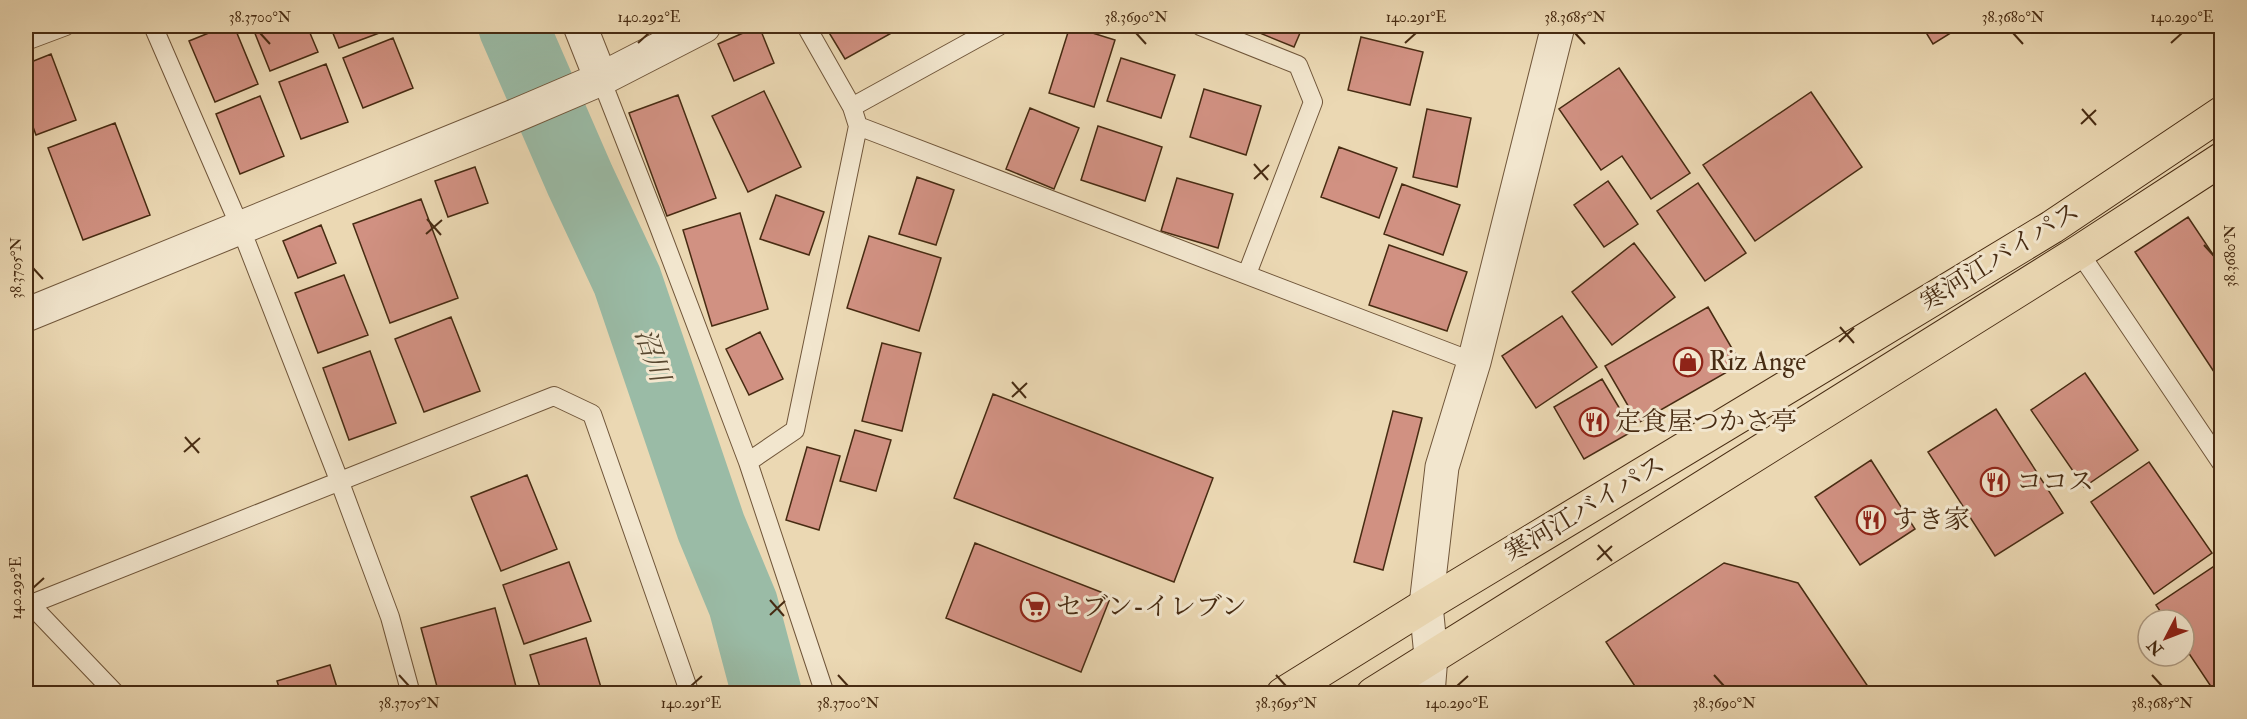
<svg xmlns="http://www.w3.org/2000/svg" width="2247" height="719" font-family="'IM FELL Double Pica','Noto Serif JP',serif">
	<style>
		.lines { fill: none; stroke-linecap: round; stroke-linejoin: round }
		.river { stroke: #9abba6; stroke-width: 70 }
		.building { fill: #d19182; stroke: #472b12; stroke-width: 1.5 }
		.service-casing { stroke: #70563a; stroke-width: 20 }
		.minor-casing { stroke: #70563a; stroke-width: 35 }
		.trunk-casing { stroke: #472b12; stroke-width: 35 }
		.service { stroke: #f2e6ce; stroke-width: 18 }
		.minor { stroke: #f2e6ce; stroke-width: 33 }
		.trunk { stroke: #ebd8b3; stroke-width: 33 }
		.ticks { fill: none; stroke: #472b12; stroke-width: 2 }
		.labels { text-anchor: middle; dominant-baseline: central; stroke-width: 6; stroke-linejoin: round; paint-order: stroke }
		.street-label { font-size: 26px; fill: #472b12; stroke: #f2e6ce }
		.poi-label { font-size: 26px; fill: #472b12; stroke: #f2e6ce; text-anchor: start }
		.water-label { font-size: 27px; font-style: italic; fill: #584830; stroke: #f2e6ce }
		.neatline { fill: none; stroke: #472b12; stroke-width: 2 }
		.ticks-label { font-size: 15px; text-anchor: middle; fill: #472b12 }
	</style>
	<rect width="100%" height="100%" fill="#ebd8b3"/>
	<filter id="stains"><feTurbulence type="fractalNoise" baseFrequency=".00333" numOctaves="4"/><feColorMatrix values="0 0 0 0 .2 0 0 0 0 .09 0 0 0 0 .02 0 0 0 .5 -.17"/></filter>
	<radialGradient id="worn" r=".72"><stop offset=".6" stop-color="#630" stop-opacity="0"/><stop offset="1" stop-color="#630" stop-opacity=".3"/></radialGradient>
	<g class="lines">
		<path class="river" d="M513,26L580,180L627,280L711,527L743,604L767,694"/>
	</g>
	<path class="building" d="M226,26H234L258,84L215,102L189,41Z
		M252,26H307L318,52L270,71Z
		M330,26H389L390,29L339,48Z
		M759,26L774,63L734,81L718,44Z
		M825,26H904L845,59Z
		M1070,26L1115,40L1094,107L1049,93Z
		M1246,26H1303L1294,47L1245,27Z
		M1922,26H1962L1933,44Z
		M1361,37L1423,52L1410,105L1348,90Z
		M393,38L413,88L363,108L343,58Z
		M51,54L76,120L36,135L26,108V64Z
		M1121,58L1175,75L1161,118L1107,101Z
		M326,64L348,122L301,139L279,82Z
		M1619,68L1690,173L1651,199L1622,156L1601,170L1559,109Z
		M1204,89L1261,106L1246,155L1190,137Z
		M764,91L801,167L748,192L712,116Z
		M1811,92L1862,167L1755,241L1703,165Z
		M678,95L716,198L667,216L629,113Z
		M260,96L284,156L240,174L216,114Z
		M1030,108L1079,128L1054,189L1006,169Z
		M1427,109L1471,118L1457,187L1413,177Z
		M115,123L150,215L83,240L48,148Z
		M1098,126L1162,147L1145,201L1081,180Z
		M1339,147L1397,168L1379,218L1321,197Z
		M475,167L488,203L448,217L435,181Z
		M917,177L954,190L936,245L899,234Z
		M1177,178L1233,194L1218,248L1161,231Z
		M1608,181L1638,224L1604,247L1574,205Z
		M1698,183L1746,253L1705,281L1657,211Z
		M1402,184L1460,205L1443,255L1384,234Z
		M776,195L824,212L809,255L760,239Z
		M421,199L458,298L390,323L353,224Z
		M740,213L768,309L712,326L683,230Z
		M2188,217L2222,268V384L2135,252Z
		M321,225L336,263L298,278L283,241Z
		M869,236L941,258L919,331L847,308Z
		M1634,243L1675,297L1612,345L1572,292Z
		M1389,245L1467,272L1447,331L1369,305Z
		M26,265L32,281L26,284Z
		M344,275L368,335L318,353L295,293Z
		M1708,307L1741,364L1638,423L1605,366Z
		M1562,316L1597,367L1536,408L1502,356Z
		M451,317L480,391L424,412L395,339Z
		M760,332L783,379L749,395L726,349Z
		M882,343L921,353L902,431L862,421Z
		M370,351L396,423L349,440L323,368Z
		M2085,373L2138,450L2084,487L2031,410Z
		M1602,379L1633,431L1584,459L1554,407Z
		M993,394L1213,478L1174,582L954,498Z
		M1996,409L2063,513L1995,556L1928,452Z
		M1393,411L1422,418L1383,570L1354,562Z
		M855,430L891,440L876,491L840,481Z
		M807,447L840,456L819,530L786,520Z
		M1871,460L1915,529L1860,565L1815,497Z
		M2149,462L2212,553L2154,594L2091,502Z
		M527,475L557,549L501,571L471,497Z
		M975,543L1111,596L1081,672L946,618Z
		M2222,561V694H2216L2184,646V620H2166L2156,605Z
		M569,562L591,621L524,644L503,585Z
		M1724,563L1798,583L1873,694H1640L1606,642Z
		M495,608L518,694H439L421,628Z
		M586,638L603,694H542L530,655Z
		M330,665L339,694H281L277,681Z"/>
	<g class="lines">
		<g class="service-casing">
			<path id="service" d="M153,26L241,229L339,480L390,617L411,694
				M1200,26L1298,65L1313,102L1247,274
				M26,41L66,26
				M601,79L659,227L748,462L825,694
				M852,107L999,26
				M858,126L1474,362
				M2079,252L2222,464
				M748,462L795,430L858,126L852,107L806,26
				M30,604L116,694
				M26,606L554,396L592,414L690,694"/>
		</g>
		<g class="minor-casing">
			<path id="minor" d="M580,26L601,79
				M26,315L512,117L601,79L704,26
				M1428,694L1431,656L1426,605L1442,467L1474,362L1558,26"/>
		</g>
		<g class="trunk-casing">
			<path id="trunk" d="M1283,694L1426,605L2052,227L2222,113
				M1373,694L2079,252L2222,159"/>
		</g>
		<use href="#service" class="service"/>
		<use href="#minor" class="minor"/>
		<use href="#trunk" class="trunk"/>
	</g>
	<path class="ticks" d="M260,33L270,44M1136,33L1146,44M1575,33L1585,44M2013,33L2023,44M638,43L649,33M1405,43L1416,33M2171,43L2182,33M2082,109L2096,125M2081,124L2096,110M1254,164L1268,180M1254,179L1269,165M427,219L441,235M426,234L442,220M2204,245L2214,256M33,268L43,279M1840,327L1854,343M1839,342L1854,328M1012,382L1026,398M1012,397L1027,383M185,437L199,453M184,452L200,438M1598,545L1612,561M1597,560L1612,546M33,588L44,578M770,600L784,616M770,615L785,601M399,675L409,686M838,675L848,686M1276,675L1286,686M1714,675L1724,686M2152,675L2162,686M691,686L702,676M1457,686L1468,676"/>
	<defs>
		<g id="shop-ring" transform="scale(1.5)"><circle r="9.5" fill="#f2e6ce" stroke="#8f2418" stroke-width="1.5"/><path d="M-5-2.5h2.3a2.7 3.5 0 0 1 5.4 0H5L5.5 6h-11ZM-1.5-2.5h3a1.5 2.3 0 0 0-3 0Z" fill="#8f2418"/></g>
		<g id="restaurant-ring" transform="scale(1.5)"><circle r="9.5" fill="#f2e6ce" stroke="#8f2418" stroke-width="1.5"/><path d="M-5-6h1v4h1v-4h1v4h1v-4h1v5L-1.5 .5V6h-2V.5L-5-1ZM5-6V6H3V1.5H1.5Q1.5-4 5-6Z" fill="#8f2418"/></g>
		<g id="supermarket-ring" transform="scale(1.5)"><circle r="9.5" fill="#f2e6ce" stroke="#8f2418" stroke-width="1.5"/><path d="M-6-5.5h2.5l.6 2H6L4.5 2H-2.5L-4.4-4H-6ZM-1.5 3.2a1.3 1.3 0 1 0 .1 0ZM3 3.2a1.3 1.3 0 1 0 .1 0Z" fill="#8f2418"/></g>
	</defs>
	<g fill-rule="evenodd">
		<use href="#shop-ring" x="1688" y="362"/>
		<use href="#restaurant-ring" x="1594" y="422"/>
		<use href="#restaurant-ring" x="1995" y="482"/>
		<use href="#restaurant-ring" x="1871" y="520"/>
		<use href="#supermarket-ring" x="1035" y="607"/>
	</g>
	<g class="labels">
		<g class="street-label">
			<text transform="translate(2000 257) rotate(-32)">寒河江バイパス</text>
			<text transform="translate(1585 509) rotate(-31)">寒河江バイパス</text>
		</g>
		<g class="poi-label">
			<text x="1709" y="362">Riz Ange</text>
			<text x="1615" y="422">定食屋つかさ亭</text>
			<text x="2016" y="482">ココス</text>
			<text x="1892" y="520">すき家</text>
			<text x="1056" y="607">セブン-イレブン</text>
		</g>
		<g class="water-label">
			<text transform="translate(652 355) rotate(71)">沼川</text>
		</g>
	</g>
	<rect width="2247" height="719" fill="none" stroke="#ebd8b3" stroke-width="66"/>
	<g transform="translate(2166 638) rotate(228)"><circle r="28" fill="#f2e6ce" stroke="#ae9b83" stroke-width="1.5"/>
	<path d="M0-4.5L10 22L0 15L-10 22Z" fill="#8f2418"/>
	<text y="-9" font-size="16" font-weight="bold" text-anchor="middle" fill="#472b12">N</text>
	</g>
	<rect x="33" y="33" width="2181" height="653" class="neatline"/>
	<g class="ticks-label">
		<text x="260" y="22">38.3700°N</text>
		<text x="649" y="22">140.292°E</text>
		<text x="1136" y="22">38.3690°N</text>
		<text x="1416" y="22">140.291°E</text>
		<text x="1575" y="22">38.3685°N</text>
		<text x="2013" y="22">38.3680°N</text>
		<text x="2182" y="22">140.290°E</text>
		<text transform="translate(2230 256) rotate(-90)" y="5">38.3680°N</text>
		<text transform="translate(16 268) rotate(-90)" y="5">38.3705°N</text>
		<text transform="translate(16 588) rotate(-90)" y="5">140.292°E</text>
		<text x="409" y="708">38.3705°N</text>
		<text x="691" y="708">140.291°E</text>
		<text x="848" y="708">38.3700°N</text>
		<text x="1286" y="708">38.3695°N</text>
		<text x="1457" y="708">140.290°E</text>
		<text x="1724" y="708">38.3690°N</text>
		<text x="2162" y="708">38.3685°N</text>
	</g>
	<rect width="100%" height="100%" filter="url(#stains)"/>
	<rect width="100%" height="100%" fill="url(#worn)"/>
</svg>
